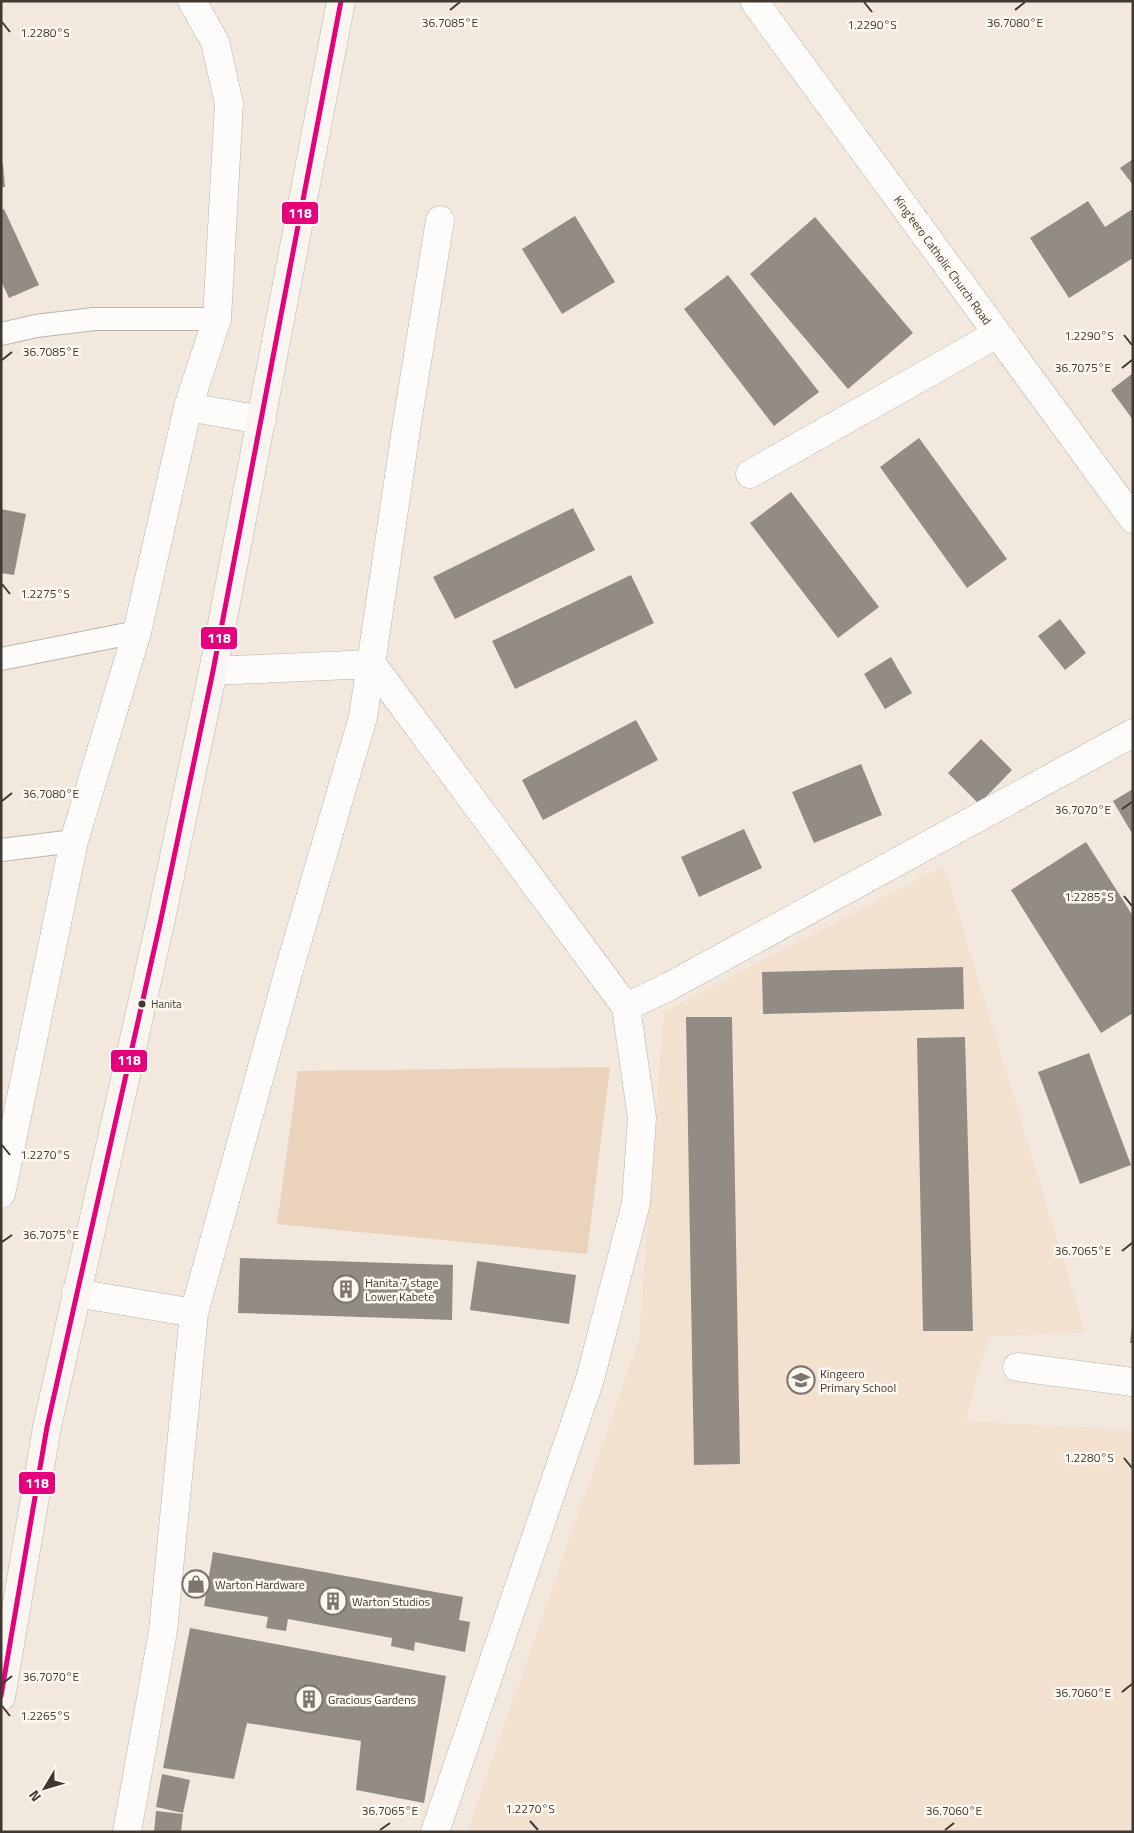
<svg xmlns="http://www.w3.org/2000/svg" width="1134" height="1833" font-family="'Titillium Web',sans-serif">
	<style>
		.built { fill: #f2e1cf }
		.green { fill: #ead3ba }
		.building { fill: #938c85 }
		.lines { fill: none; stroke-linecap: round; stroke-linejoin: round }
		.service-casing { stroke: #bcb4ac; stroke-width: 24 }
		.minor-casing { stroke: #bcb4ac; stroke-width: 29 }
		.secondary-casing { stroke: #bcb4ac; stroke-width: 29 }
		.service { stroke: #fdfcfa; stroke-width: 22 }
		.minor { stroke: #fdfcfa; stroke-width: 28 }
		.secondary { stroke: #f9f6f2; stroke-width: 28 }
		.bus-1-casing { stroke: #fff8f1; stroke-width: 9 }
		.bus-1 { stroke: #e5007d; stroke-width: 5 }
		.ticks { fill: none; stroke: #403932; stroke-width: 2 }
		.bus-dot { fill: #403932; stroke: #fff8f1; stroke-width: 2 }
		.labels { text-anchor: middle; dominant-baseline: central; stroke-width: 5; stroke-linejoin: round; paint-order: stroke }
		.bus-label { font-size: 11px; fill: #403932; stroke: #fff8f1; text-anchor: start }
		.street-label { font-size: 12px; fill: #403932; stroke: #fff8f1 }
		.poi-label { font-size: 12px; fill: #403932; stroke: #fff8f1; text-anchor: start }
		.ticks-label { font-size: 12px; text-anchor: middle; fill: #403932; stroke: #fff8f1; stroke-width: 5; stroke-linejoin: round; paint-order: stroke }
		.line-badge { stroke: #fff8f1; stroke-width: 2 }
		.badge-label { font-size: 14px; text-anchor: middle; font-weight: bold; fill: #fff }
	</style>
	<rect width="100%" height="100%" fill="#f2e8de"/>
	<path class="built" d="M944,866L1085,1332L988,1337L966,1421L1133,1430V1832H467L639,1340L664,1012Z"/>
	<path class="green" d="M610,1067L587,1254L277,1224L298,1071Z"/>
	<path class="building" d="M1133,159V185L1120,168Z
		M1,164H3L5,187H1Z
		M1088,201L1105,227L1131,210L1133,212V258L1069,298L1030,238Z
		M4,209L39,285L9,298L1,281V210Z
		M575,216L615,282L562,314L522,249Z
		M815,217L913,333L848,389L750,274Z
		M728,275L819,392L774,426L684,309Z
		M1133,373V420L1111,390Z
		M919,438L1007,559L967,588L880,467Z
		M791,492L879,607L838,638L750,523Z
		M573,508L595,550L455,619L433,577Z
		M1,509L26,514L14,575L1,573Z
		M631,575L654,623L515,689L492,641Z
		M1060,619L1086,653L1065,670L1038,636Z
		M891,657L912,693L885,709L864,674Z
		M636,720L658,760L543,820L522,780Z
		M981,739L1012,770L979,804L948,773Z
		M861,764L882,815L814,843L792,792Z
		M1133,789V835L1113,801Z
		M744,829L762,868L699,897L681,857Z
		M1086,842L1133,916V1013L1101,1033L1011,890Z
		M963,967L964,1009L763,1014L762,972Z
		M686,1017H732L740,1464L694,1465Z
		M965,1037L973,1331H923L917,1038Z
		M1089,1053L1131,1165L1080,1184L1038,1072Z
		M240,1258L453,1265L452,1320L238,1313Z
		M477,1261L576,1275L569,1324L470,1310Z
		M1132,1326H1133V1343H1130Z
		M213,1552L463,1597L459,1620L470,1622L465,1652L415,1642L414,1651L391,1646L392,1638L288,1619L286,1631L266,1628L268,1617L204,1606Z
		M190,1628L446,1676L424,1803L356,1790L361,1741L247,1723L234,1779L163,1768Z
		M162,1774L190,1780L183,1813L156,1807Z
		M156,1811L183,1814L181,1832H154Z"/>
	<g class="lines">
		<g class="service-casing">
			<path id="service" d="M1,334L36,326L94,319H217
				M1,659L137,632
				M1,850L74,841"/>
		</g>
		<g class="minor-casing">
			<path id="minor" d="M192,1L215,42L229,103L217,319L188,407L262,420
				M754,1L1133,519
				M750,474L997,334
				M213,671L372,664L626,1007L668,987L1133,733
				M1,1194L74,841L137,632L188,407
				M76,1293L194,1313
				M1017,1367L1133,1382
				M127,1832L163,1631L194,1313L291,963L363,717L407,423L440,220
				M435,1832L590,1379L636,1203L642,1118L626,1007"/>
		</g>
		<g class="secondary-casing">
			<path id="secondary" d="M1,1697L47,1427L161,919L213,671L341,1"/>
		</g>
		<use href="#service" class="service"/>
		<use href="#minor" class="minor"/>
		<use href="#secondary" class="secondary"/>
		<g class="bus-1-casing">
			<path id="bus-1" d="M1,1696L47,1427L161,919L213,671L341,1"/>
		</g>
		<use href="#bus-1" class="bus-1"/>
	</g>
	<path class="ticks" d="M864,2L872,12M450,10L460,2M1015,10L1025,2M2,22L10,32M1124,335L1132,345M2,360L12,352M1122,368L1132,360M2,584L10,594M2,801L12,793M1122,809L1132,802M1124,896L1132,906M2,1145L10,1155M2,1242L12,1235M1122,1251L1132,1243M1124,1458L1132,1468M2,1684L12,1676M1122,1692L1132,1684M2,1706L10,1716M530,1821L538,1830M380,1830L390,1823M945,1830L954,1823"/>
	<defs>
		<g id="building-ring" transform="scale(1.4375)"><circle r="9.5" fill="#fff8f1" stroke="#7e766e" stroke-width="1.5"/><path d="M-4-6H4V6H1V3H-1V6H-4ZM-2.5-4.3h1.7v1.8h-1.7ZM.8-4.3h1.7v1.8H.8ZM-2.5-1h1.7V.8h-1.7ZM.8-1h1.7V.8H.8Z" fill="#7e766e"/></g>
		<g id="school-ring" transform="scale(1.4375)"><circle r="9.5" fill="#fff8f1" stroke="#7e766e" stroke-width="1.5"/><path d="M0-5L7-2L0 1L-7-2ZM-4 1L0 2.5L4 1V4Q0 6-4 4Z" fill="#7e766e"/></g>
		<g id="shop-ring" transform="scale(1.4375)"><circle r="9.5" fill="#fff8f1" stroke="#7e766e" stroke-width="1.5"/><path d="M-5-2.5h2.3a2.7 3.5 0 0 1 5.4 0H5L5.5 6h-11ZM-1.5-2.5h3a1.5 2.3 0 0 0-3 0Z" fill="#7e766e"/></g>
	</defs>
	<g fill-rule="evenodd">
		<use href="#building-ring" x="346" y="1289"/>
		<use href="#school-ring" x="801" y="1380"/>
		<use href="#shop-ring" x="196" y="1584"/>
		<use href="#building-ring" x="333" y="1601"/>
		<use href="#building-ring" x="309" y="1699"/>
	</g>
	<circle class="bus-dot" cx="142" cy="1004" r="4.5"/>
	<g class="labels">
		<g class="bus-label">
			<text x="151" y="1004">Hanita</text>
		</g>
		<g class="street-label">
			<text transform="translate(943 260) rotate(54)">King'eero Catholic Church Road</text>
		</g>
		<g class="poi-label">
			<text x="365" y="1282">Hanita 7 stage<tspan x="365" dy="14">Lower Kabete</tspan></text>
			<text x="820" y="1373">Kingeero<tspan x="820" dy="14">Primary School</tspan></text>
			<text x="215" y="1584">Warton Hardware</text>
			<text x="352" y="1601">Warton Studios</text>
			<text x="328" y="1699">Gracious Gardens</text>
		</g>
	</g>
	<g class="ticks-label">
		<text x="450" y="27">36.7085°E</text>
		<text x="1015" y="27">36.7080°E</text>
		<text x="872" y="29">1.2290°S</text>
		<text x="45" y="37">1.2280°S</text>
		<text x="1089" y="340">1.2290°S</text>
		<text x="51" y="356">36.7085°E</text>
		<text x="1083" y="372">36.7075°E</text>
		<text x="45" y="598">1.2275°S</text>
		<text x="51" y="798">36.7080°E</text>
		<text x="1083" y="814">36.7070°E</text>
		<text x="1089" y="901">1.2285°S</text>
		<text x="45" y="1159">1.2270°S</text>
		<text x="51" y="1239">36.7075°E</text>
		<text x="1083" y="1255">36.7065°E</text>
		<text x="1089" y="1462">1.2280°S</text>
		<text x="51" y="1681">36.7070°E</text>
		<text x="1083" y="1697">36.7060°E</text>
		<text x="45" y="1720">1.2265°S</text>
		<text x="530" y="1813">1.2270°S</text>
		<text x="390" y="1815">36.7065°E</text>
		<text x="954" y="1815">36.7060°E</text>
	</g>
	<g class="line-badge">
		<rect x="281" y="201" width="38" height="24" rx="5" fill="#e5007d"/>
		<rect x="200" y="626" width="38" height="24" rx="5" fill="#e5007d"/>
		<rect x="110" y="1049" width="38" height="24" rx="5" fill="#e5007d"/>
		<rect x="18" y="1471" width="38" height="24" rx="5" fill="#e5007d"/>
	</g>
	<g class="badge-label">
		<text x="300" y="218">118</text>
		<text x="219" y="643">118</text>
		<text x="129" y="1065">118</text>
		<text x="37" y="1488">118</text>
	</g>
	<rect width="1134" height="1833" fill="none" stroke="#403932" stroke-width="5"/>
	<g transform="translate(45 1788) rotate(232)" stroke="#fff8f1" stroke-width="4" paint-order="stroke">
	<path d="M0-4L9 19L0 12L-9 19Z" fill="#403932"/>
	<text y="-8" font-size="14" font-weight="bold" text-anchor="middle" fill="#403932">N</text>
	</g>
</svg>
